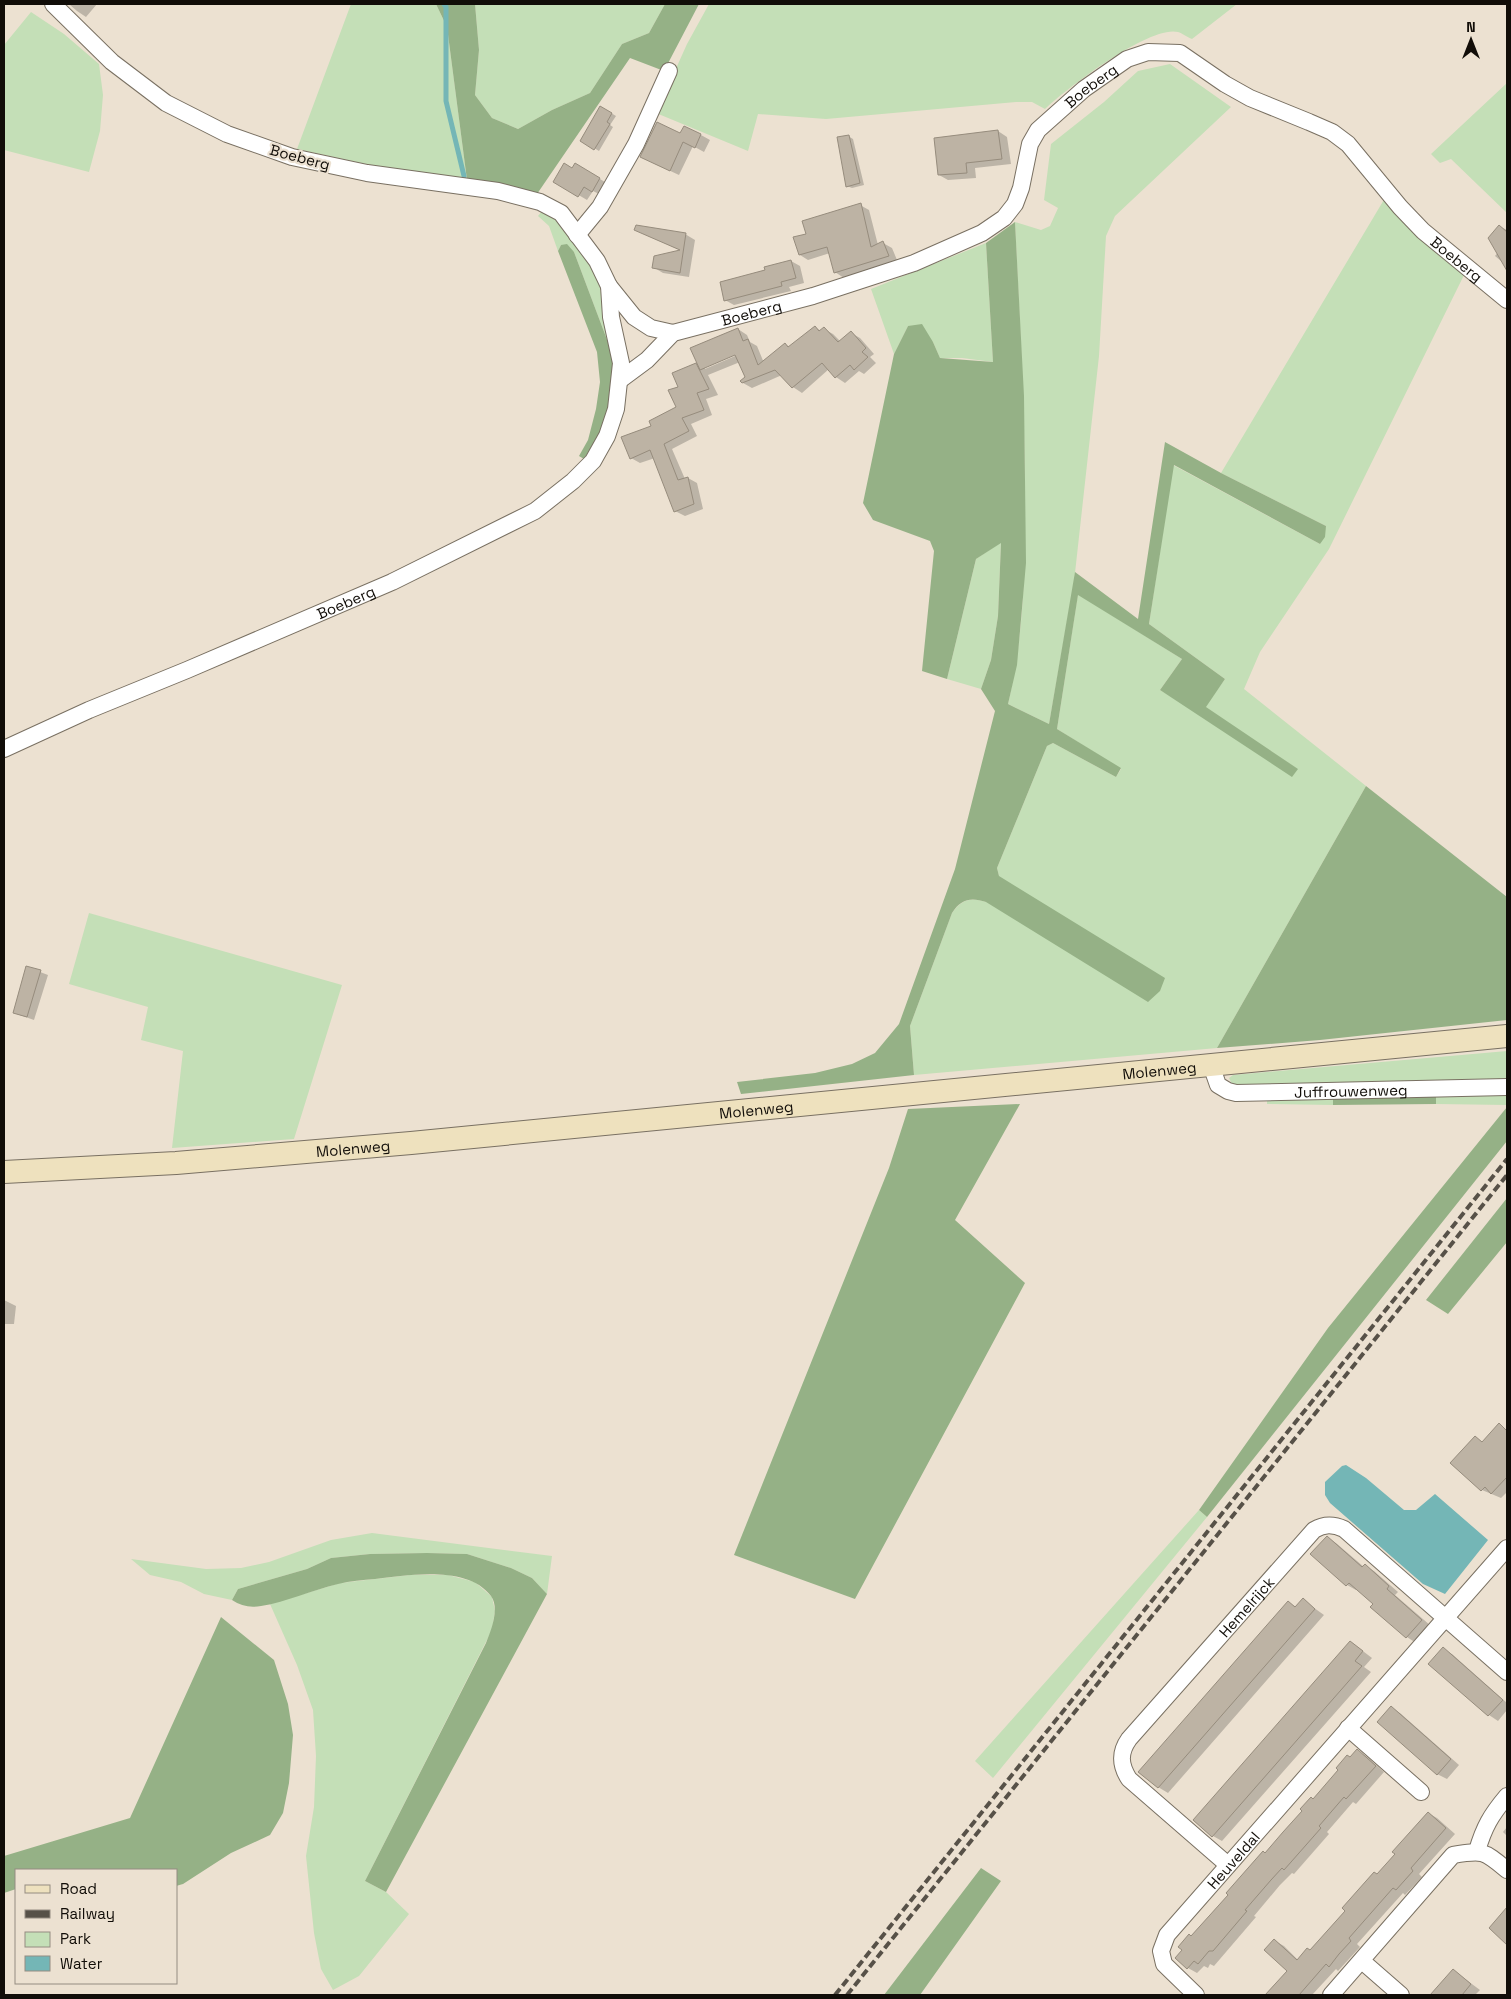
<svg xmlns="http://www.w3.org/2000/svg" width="1511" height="1999" font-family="'Space Grotesk',sans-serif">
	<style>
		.green { fill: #c4dfb7 }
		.forest { fill: #95b186 }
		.water { fill: #74b6b6 }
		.shadow { fill: #0003; fill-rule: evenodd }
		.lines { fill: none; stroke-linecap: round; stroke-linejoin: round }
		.stream { stroke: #74b6b6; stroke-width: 5 }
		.building { fill: #bdb3a4; stroke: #968c7d }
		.minor-casing { stroke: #797062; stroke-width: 18 }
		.secondary-casing { stroke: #797062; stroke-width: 24 }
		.minor { stroke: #fff; stroke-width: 16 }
		.secondary { stroke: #eee1be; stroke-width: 22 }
		.rail { stroke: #575148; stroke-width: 4; stroke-dasharray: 8 4; stroke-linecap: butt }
		.labels { text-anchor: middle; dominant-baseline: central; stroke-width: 4.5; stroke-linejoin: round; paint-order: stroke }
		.street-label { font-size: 15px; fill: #110d08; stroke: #ece1d1 }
	</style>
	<rect width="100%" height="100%" fill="#ece1d1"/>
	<path class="green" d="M351,4H436L447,27L467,180L389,169L297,149Z
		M475,4H665L649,33L622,44L590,93L552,110L518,129L492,118L475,95L479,50Z
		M709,4H1237L1192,39C1187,37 1182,33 1178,32C1149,25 1066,89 1045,109L1032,102H1016L826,119L758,114L748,151L656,113L687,44Z
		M31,12L64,34L99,64L103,95L100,131L89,172L4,150V45Z
		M1170,64L1231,107L1115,216L1106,236L1099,356L1074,582L1049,724L1008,704C1026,628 1025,554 1025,477C1024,392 1019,307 1015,222L1041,230L1050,226L1058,208L1044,200L1051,144L1104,102L1138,71Z
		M1507,83V213L1451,159L1440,163L1431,154Z
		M1385,198L1465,273L1329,549L1260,652L1244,689L1366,786L1217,1048L914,1075L910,1026L952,913C962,899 971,897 986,902L999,876L997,868L1047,746L1053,743L1116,777L1121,769L1057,729L1078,594L1182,659L1160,690L1297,769L1205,707L1225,679L1149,624L1173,465L1320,544L1326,526L1221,473Z
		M543,210L552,215L589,263L599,282L612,353L574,252L561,245L558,251L549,226L538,216Z
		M986,243L993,362L962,358H940L933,342L908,326L894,354L871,289Z
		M1001,542L998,616L991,660L981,689L947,679L976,559Z
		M89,913L342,985L294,1139L172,1148L183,1051L141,1040L148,1007L69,984Z
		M1507,1051V1080L1240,1086L1232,1084L1229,1078L1233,1075Z
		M1436,1094H1507V1105L1436,1104Z
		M1333,1095V1105L1267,1104V1098Z
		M1199,1510L1207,1517L993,1778L975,1761Z
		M372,1533L552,1556L547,1594L532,1578L511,1568L467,1554L427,1553L370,1554L331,1558L307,1569L238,1589L232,1600L204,1594L181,1582L150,1575L131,1559L206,1569L241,1568L269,1562L331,1540Z
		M410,1575H448L475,1582L492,1597L495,1611L492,1630L365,1881L386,1892L409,1914L359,1976L333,1990L321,1969L314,1933L306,1856L314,1807L316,1756L313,1710L297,1665L270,1604L340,1583Z"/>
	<path class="forest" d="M436,4H475L479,50L475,95L492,118L518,129L552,110L590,93L622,44L649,33L665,4H699L664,71L630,58L537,194L467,180L447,27Z
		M1015,222L1024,396L1026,563L1017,665L1008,704L1049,724L1075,572L1138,619L1165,442L1221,473L1326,526L1325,537L1320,544L1174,465L1149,624L1225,679L1206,707L1298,769L1292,777L1160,690L1182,659L1078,595L1057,729L1121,768L1116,777L1053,743L1047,746L997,868L999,876L1165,978L1160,991L1148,1002L986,902C971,897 961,899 952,913L910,1026L914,1075L741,1094L737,1082L815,1073L852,1064L875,1053L899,1024L955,869L995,711L981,689L991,660L998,616L1001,543L976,559L947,679L922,671L934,551L930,541L873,520L863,503L894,354L908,326L922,324L933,342L940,358L993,362L986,243Z
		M567,244L574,252L612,353L613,371L612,396L603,427L584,459L579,456L588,440L596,409L600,382L597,352L558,251L561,245Z
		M1366,786L1507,897V1020L1320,1040L1217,1048Z
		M1436,1094V1104L1333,1105V1095Z
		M1020,1104L955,1220L1025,1283L855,1599L734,1555L889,1168L908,1109Z
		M1507,1107V1141L1207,1517L1199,1510L1328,1328Z
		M1507,1198V1242L1448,1314L1426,1300Z
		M427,1553L467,1554L511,1568L532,1578L547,1594L386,1892L365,1881L486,1643C491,1631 500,1608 491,1596C468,1565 408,1575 375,1579C363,1580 350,1581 338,1584C312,1590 287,1602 261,1606C250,1608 241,1606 232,1600L238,1589L307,1569L331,1558L370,1554Z
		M221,1617L274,1660L288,1704L293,1735L289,1783L283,1813L270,1835L231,1853L183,1884L176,1886V1870H16V1889L4,1893V1856L130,1818Z
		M981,1868L1001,1881L920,1995H884Z"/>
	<path class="water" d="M1346,1465L1366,1478L1404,1510H1416L1435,1494L1488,1540L1445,1594L1423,1584L1330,1503L1325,1495V1482L1342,1466Z"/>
	<path class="shadow" d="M72,4H97L86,17L77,11L70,5Z
		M601,107L616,116L610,125L613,127L599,151L581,140Z
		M998,131L1007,137L1011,164L975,168L976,178L948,180L939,175Z
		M681,135H701L710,140L704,152L693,146L679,175L651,162Z
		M848,136L853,139L864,185L852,188L847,186Z
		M584,169L608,184L601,195L593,191L587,200L555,181L572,170Z
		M860,205L869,210L878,245L883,243L892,248L897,260L844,278L835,272L830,253L808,260L800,255L808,235Z
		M1499,226L1507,230V266L1495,256L1498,252Z
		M645,234H685L695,240L689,277L663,273L653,267L682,251Z
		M791,261L800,266L804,283L789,287L791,291L734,305L725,300L767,271Z
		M815,327L821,331L824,329L833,334L841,342L851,333L860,338L874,354L870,357L876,363L864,374L859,371L845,383L836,377L829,369L802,393L793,387L782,375L752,388L743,383L746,377L740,362L708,375L718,395L706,399L712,415L691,424L697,436L672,449L685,479L688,478L697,483L703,509L685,516L675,511L655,458L640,463L631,458L652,427L678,407L680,388L696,365L700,367L738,329L747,335L750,342L757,346L764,363L785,344L790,347ZM741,351L742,353L705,369V367Z
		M27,967L48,975L34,1020L14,1013Z
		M4,1300L16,1306L14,1324H4Z
		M1499,1425L1507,1430V1492L1501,1498L1482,1490L1452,1462L1475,1438L1483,1442Z
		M1327,1537L1336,1543L1364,1567L1365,1566L1374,1571L1398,1592L1395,1595L1431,1626L1416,1643L1407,1637L1372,1607L1375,1604L1357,1589L1356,1590L1347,1585Z
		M1303,1600L1324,1615L1168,1793L1158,1787L1288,1603L1297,1607Z
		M1351,1642L1372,1658L1364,1667L1371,1672L1222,1841L1213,1836Z
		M1443,1649L1452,1654L1507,1703V1710L1498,1721L1489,1715L1430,1663Z
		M1391,1707L1400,1713L1459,1765L1447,1779L1437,1774Z
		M1357,1751L1366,1756L1384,1772L1356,1804L1353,1802L1327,1832L1329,1834L1294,1874L1292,1873L1280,1885L1254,1916L1256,1917L1214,1966L1210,1964L1208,1968L1204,1966L1197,1973L1188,1968L1192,1937Z
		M1428,1813L1437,1818L1455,1834L1419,1874L1422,1877L1405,1895L1403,1893L1357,1944L1360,1947L1338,1971L1336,1969L1312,1995H1267L1288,1971L1275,1941L1284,1946L1298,1960L1311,1951L1396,1854Z
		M1507,1827V1836L1503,1832Z
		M1453,1970L1480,1990L1475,1995H1440L1435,1991Z"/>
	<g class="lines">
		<path class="stream" d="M444,4L446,7V101L464,176"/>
	</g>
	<path class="building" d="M600,106L612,113L607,122L610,124L594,150L580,141Z
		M657,122L680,133L684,126L701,134L695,148L683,142L670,171L640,157Z
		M998,130L1002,159L966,163L967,173L938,175L934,138Z
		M849,135L860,183L846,187L837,137Z
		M564,163L572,168L575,163L600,178L592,192L584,187L578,197L553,182Z
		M861,203L871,247L883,241L889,256L834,273L827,247L799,255L793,237L806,234L802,221Z
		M636,225L686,233L680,273L652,268L654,256L680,250L634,230Z
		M1499,225L1507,232V271L1488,238Z
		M791,260L796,278L781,282L782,286L724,301L720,282L765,270L764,267Z
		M815,326L819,331L824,327L838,342L851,331L866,348L862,352L868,357L854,370L850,365L835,378L822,363L792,388L775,370L742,383L740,381L745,377L735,355L700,370L690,348L738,328L743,341L748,339L758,365L785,343L788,347Z
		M696,363L709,389L697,393L704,410L682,418L689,431L664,444L678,480L688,477L694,504L674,512L650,450L630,459L621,437L651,426L649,421L676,407L668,390L678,387L672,373Z
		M26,966L41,970L27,1017L13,1013Z
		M1499,1423L1507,1431V1477L1491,1494L1485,1487L1481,1491L1450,1463L1475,1436L1482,1442Z
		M1327,1536L1362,1567L1365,1564L1389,1586L1387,1589L1422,1620L1406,1638L1370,1607L1373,1604L1349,1583L1346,1586L1310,1554Z
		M1303,1598L1315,1609L1158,1788L1138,1772L1288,1601L1295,1607Z
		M1350,1641L1363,1651L1355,1661L1362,1666L1212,1837L1193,1820Z
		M1443,1647L1503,1700L1488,1716L1428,1664Z
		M1391,1706L1451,1759L1437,1775L1377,1722Z
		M1357,1749L1376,1766L1346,1799L1344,1797L1319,1826L1321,1828L1284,1870L1282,1868L1271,1880L1245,1910L1247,1911L1213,1951H1209L1198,1964L1194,1961L1187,1969L1175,1958L1182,1950L1178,1947L1189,1934L1191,1936L1228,1895L1226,1893L1263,1851L1265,1853L1283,1832L1302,1811L1300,1809L1311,1797L1313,1799L1338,1770L1336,1768L1347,1755L1350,1757Z
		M1428,1812L1446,1828L1411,1868L1413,1871L1396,1890L1393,1888L1349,1938L1351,1941L1339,1954L1329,1967L1326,1964L1299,1995H1265L1287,1971L1264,1950L1274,1939L1297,1960L1307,1948L1310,1950L1345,1911L1342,1908L1374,1872L1377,1874L1395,1854L1392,1852Z
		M1507,1907V1945L1489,1928Z
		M1453,1969L1471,1984L1462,1995H1430Z"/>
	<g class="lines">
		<g class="minor-casing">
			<g id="minor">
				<path d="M577,235L600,207L636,144L669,71"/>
				<path d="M609,286L634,317L651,328L673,333"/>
				<path id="s1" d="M620,380L647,360L673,333L813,296L914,263L982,233L1004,218L1015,204L1021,188L1030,144L1038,130L1084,89L1127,59L1148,52L1180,53L1225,84L1250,98L1309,122L1332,132L1348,144L1400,207L1423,231L1507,300"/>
				<path id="s2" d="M4,749L89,710L187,670L392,582L535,511L573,481L593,461L607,436L616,409L621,363L611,317L609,286L597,261L561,213L540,202L498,191L367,173L292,157L227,134L166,103L112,62L53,4"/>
				<path id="s3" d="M1211,1065L1218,1085L1228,1091L1236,1093L1507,1087"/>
				<path d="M1348,1728L1421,1792"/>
				<path d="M1477,1851C1484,1827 1491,1815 1507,1796"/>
				<path id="s4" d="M1228,1865L1129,1779C1120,1765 1119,1753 1129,1739L1314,1530C1324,1524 1333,1524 1344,1529L1507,1672"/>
				<path d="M1362,1961L1401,1995"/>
				<path id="s5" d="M1196,1995L1164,1964L1161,1951L1167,1935L1507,1548"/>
				<path d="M1331,1995L1453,1855C1484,1850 1484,1851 1507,1870"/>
			</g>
		</g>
		<g class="secondary-casing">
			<g id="secondary">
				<path id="s6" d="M4,1172L176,1163L411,1143L1507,1036"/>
			</g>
		</g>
		<use href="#minor" class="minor"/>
		<use href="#secondary" class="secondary"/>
		<path class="rail" d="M835,1995L1507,1159
			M847,1995L1507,1175"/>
	</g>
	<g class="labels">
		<g class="street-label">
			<text stroke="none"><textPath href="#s1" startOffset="588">Boeberg</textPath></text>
			<text transform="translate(300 157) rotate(15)">Boeberg</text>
			<text stroke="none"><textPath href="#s1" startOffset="1038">Boeberg</textPath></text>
			<text stroke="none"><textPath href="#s1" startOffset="152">Boeberg</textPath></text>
			<text stroke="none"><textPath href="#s2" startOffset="372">Boeberg</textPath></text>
			<text stroke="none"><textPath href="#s6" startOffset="1160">Molenweg</textPath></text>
			<text stroke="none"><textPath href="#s3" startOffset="156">Juffrouwenweg</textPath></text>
			<text stroke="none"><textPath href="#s6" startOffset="755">Molenweg</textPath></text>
			<text stroke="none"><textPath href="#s6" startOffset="350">Molenweg</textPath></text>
			<text stroke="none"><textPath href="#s4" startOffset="351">Hemelrijck</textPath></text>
			<text stroke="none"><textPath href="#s5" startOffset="175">Heuveldal</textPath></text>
		</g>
	</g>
	<rect width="1511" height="1999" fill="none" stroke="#110d08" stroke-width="10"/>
	<rect x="15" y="1869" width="162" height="115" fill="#ece1d1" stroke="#948c81"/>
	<rect x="25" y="1885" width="25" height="8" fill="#eee1be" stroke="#948c81"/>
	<text x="60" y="1894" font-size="15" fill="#110d08">Road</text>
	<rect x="25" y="1910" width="25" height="8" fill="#575148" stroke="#948c81"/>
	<text x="60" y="1919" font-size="15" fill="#110d08">Railway</text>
	<rect x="25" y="1932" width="25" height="15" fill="#c4dfb7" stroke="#948c81"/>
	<text x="60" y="1944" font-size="15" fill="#110d08">Park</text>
	<rect x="25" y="1956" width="25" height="15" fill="#74b6b6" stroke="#948c81"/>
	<text x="60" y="1969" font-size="15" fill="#110d08">Water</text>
	<g transform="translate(1471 40)" stroke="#ece1d1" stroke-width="4" paint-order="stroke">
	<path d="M0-4L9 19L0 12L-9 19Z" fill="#110d08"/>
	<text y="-8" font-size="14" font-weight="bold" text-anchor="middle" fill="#110d08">N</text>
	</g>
</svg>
